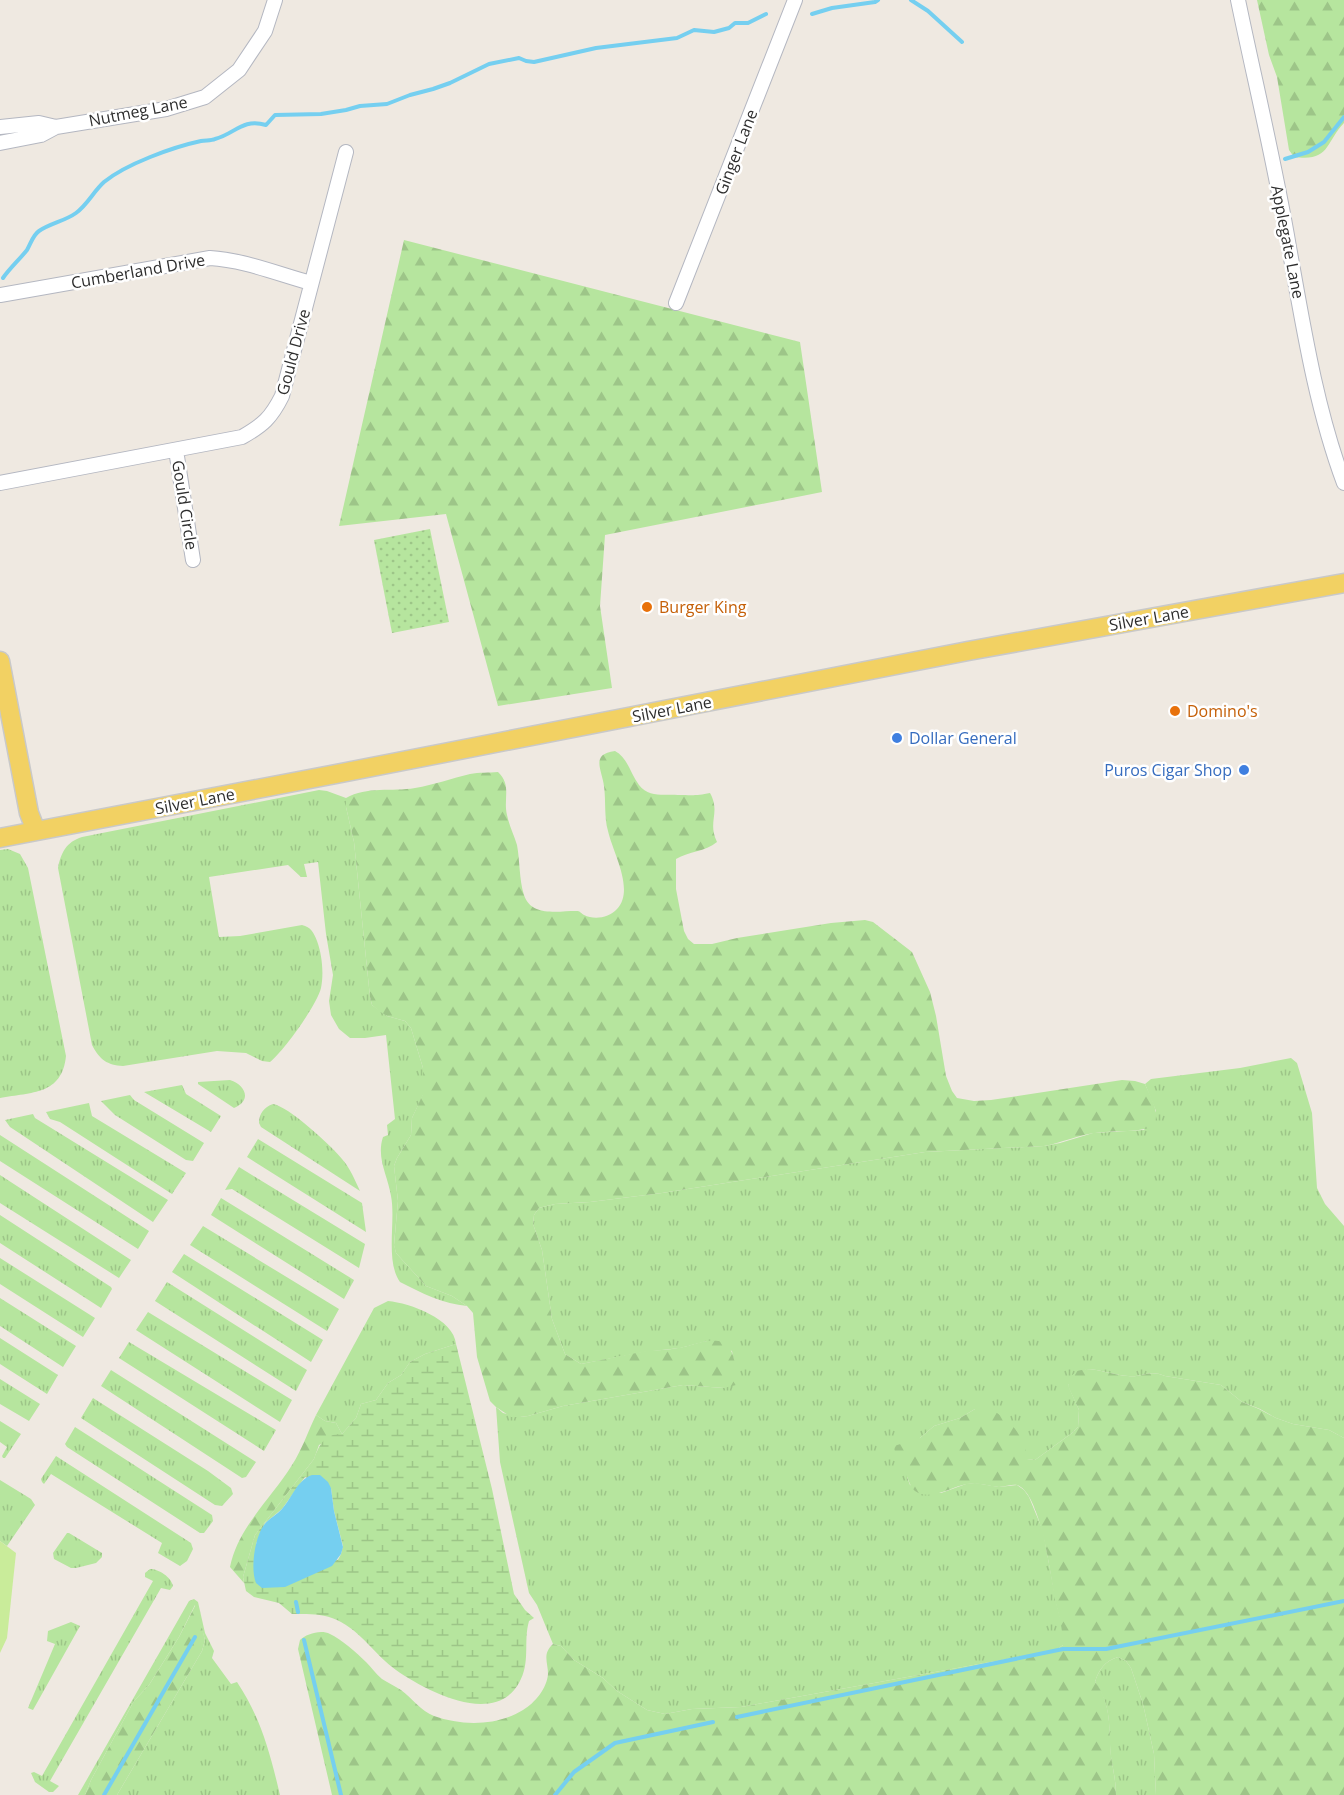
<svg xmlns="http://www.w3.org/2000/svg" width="1344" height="1795" font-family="'Open Sans',sans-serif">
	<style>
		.grass { fill: url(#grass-tufts) }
		.forest { fill: url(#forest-firs) }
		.wetland { fill: url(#wetland-marsh); fill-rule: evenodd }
		.park { fill: url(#park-dots) }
		.pitch { fill: #c9ec9a }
		.water { fill: #75cff0 }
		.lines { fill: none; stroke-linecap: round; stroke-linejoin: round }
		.stream { stroke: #75cff0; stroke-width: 4 }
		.minor-casing { stroke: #b4b7c1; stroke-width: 16 }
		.major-casing { stroke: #c9c9c9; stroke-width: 21 }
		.minor { stroke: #fff; stroke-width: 14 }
		.major { stroke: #f2d163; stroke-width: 18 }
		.food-dot { fill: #e8710a; stroke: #fff; stroke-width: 2 }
		.shop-dot { fill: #3f7fe0; stroke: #fff; stroke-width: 2 }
		.labels { text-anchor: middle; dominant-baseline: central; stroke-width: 5; stroke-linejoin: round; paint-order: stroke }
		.street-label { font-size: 16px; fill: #2e2e2e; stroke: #fff }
		.food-label { font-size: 16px; fill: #c56008; stroke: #fff; text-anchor: start }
		.shop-label { font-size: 16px; fill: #366cbe; stroke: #fff; text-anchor: start }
	</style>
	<defs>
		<pattern id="grass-tufts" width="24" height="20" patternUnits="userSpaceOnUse" patternTransform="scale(1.5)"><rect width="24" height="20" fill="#b6e59e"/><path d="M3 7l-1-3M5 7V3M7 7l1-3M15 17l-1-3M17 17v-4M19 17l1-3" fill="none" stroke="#9dc588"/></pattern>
		<pattern id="forest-firs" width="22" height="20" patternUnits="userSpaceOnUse" patternTransform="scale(1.5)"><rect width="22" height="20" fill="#b6e59e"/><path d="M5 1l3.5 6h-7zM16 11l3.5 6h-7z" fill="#9dc588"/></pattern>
		<pattern id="wetland-marsh" width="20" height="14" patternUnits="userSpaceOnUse" patternTransform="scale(1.5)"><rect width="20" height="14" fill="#b6e59e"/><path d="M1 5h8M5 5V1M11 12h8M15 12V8" fill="none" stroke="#9dc588"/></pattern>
		<pattern id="park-dots" width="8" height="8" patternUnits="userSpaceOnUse" patternTransform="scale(1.5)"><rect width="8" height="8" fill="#b6e59e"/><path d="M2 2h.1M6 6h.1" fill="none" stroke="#9dc588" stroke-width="1.8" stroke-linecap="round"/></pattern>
	</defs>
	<rect width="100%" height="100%" fill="#efe9e1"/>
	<path class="grass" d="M319,790L327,791L346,798V807L354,842L370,997L372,1005L387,1016L405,1021L411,1028L423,1068V1095L412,1118L411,1135L397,1158L394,1166L398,1201L394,1244L396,1253L426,1286L452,1296L467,1306C444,1304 421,1293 400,1282C385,1261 396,1221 391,1196C388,1176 376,1158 383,1137L388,1135L387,1125L395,1119L386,1035L365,1038H350L339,1029L331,1015L329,1001L333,975L326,934L318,862L304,864L307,877H301L288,865L209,877L219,937L240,936L302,925C311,927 314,933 317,941C322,954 324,974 321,988C317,1005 283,1052 270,1062L262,1061L246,1053L217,1051L123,1066C107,1065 100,1060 92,1045L58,868C61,853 66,842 82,837Z
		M8,849L20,854L28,868L66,1056C62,1095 32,1092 0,1098V850Z
		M1291,1058L1297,1063L1312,1113L1317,1188L1325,1204L1344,1226V1438L1329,1430L1293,1424L1276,1418L1260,1409L1242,1402L1221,1385L1165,1376C1148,1369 1142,1378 1128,1376C1113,1375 1100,1369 1086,1369L1068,1385L1079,1410L1078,1427L1072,1433L1035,1460L1026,1459L975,1409L960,1418L934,1426L920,1438L907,1477L910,1485L941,1493L966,1484L975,1483L999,1487L1017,1485L1024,1490L1029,1497L1043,1531L1056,1602L1063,1629V1645L1056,1650L741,1707L692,1709L665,1714L647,1710L617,1691L603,1678L574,1660L561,1646L553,1644L537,1605L529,1593L500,1462L496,1407L503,1413L520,1417L528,1416L563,1406L683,1385L724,1388L735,1368L732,1351L707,1341L680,1348L644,1352L581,1364L565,1354L552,1319L542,1250L533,1224L534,1215L539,1208L555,1204L590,1202L662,1193L925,1152L1044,1146L1060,1143L1093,1133L1144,1130L1156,1111L1145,1084L1151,1079L1240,1068Z
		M230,1080C246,1085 252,1101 234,1108L198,1084V1082Z
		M182,1085L186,1094L221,1116L211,1132L144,1092Z
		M130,1095L134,1100L204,1143L193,1161L186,1160L115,1115L101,1101Z
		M89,1103L92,1116L186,1173L172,1194L60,1122L50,1119L46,1112Z
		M273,1104C288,1106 332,1146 342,1159C350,1168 355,1180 360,1191L261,1127L259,1123C259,1114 264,1107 273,1104Z
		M33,1114L35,1118L168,1200L153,1222L10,1127L5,1120Z
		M0,1135L149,1231L138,1249L0,1161Z
		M258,1139L362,1203L366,1232L247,1157Z
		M239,1167L365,1244L359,1268L232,1189L225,1190Z
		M0,1175L131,1260L119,1278L0,1203Z
		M221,1198L354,1280L344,1299L211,1215Z
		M0,1215L111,1287L112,1289L101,1308L0,1243Z
		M203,1226L339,1309L327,1331L190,1245Z
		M184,1254L323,1340L311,1362L172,1272Z
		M0,1258L95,1318L83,1337L0,1284Z
		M167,1282L307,1370L296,1391L155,1301Z
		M0,1298L76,1346L63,1367L0,1326Z
		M388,1301C410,1303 454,1319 456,1344L425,1354L410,1362L401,1375L388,1383L376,1400L361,1404L356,1418L342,1434L336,1423L325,1421L316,1415L374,1308Z
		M148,1312L292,1400L280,1422L136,1330Z
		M0,1338L58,1375L47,1394L0,1364Z
		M129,1342L276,1430L264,1451L119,1358Z
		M111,1370L256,1462L246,1477L242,1478L101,1386Z
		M0,1379L40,1404L29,1421L0,1404Z
		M93,1398L208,1471L231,1488L233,1494L222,1506L215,1505L81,1418Z
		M0,1421L21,1434L5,1458H3L2,1456L7,1447L0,1442Z
		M75,1427L212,1515L213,1521L204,1533H200L67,1447L65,1444Z
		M56,1456L191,1543L193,1549L187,1561L180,1566L158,1553L162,1543L51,1474L44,1484L42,1482L41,1479Z
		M0,1480L31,1499L35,1505L7,1546L0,1541Z
		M67,1533H69L102,1553V1557L96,1563L76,1568H71L54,1559L53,1553Z
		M150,1569C159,1569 171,1577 173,1586L170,1590L161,1588L50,1781L59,1786L53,1792H49L35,1782L31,1773L34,1772L42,1776L153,1581L145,1577V1573Z
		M194,1599L198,1602L205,1633L214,1651L212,1658L231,1684L237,1682C261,1718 270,1753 280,1795H117L202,1651L205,1640L195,1605L179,1637L149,1685L134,1701L91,1780L85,1795H78L189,1601Z
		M71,1622L80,1626L33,1710L28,1708L55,1644L47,1641L48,1631Z
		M1118,1657L1126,1661L1131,1668L1143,1704L1154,1754L1156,1795H1116C1116,1782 1113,1769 1111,1757C1108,1727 1113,1709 1095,1682C1099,1669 1105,1661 1118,1657Z"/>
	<path class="forest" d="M1257,0H1344V123C1325,143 1330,162 1294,157L1289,150L1277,77L1269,55Z
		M404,240L800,342L822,492L605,535L600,606L612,688L498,706L446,514L339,526Z
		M615,751C628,758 630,773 639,785C649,798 663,794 678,795C691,795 697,796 710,793C721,813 707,822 717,842C705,852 689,851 676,859V889L684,931L688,939L694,944H712L737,938L831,923L865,920L873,922L912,952L930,992L936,1016L946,1076L952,1091L957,1098L974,1101L991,1100L1122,1080L1135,1081L1145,1084C1151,1098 1161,1113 1153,1127C1134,1133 1114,1130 1095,1133C1078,1135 1061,1143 1044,1146L925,1152L662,1193L590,1202L555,1204L539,1208L534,1215L533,1224L542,1250L552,1319L565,1354L581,1364C603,1360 624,1355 646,1351C656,1350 668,1350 678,1348C693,1346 710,1336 724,1343C735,1349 734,1366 739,1377L736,1385L724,1388L683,1385L563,1406L528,1416L520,1417H511L496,1407L490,1401L477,1357L473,1313L467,1306L452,1296L426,1286L396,1253L394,1245L398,1201L394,1166L397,1158L411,1135L412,1118L423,1094V1068L411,1028L405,1021L387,1016L379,1011L372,1005L370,997L354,842L346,807V798C367,786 392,792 415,788C434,785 452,778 470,774C479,772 489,773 498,772C512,785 503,799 507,815C509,825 514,835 517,845C520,861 519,879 524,895C531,917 558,911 576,911C581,911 579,912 584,915C594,920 609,918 617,909C635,890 613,853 608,831C604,817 606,801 604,786C602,770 590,754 615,751Z
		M1086,1369C1100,1369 1113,1375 1128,1376C1142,1378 1148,1369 1165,1376L1221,1385L1242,1402L1259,1409L1276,1418L1293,1424L1329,1430L1344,1438V1795H1156L1154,1754L1143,1704L1131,1668L1126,1661L1118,1657C1105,1661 1099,1669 1095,1682C1112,1703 1109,1731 1111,1756C1113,1769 1116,1782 1116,1795H332L298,1649L300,1640C306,1634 321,1629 330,1634C341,1639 357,1653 366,1662C371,1667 376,1674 382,1679C388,1683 395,1686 401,1690C412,1698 421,1711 434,1716C462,1726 497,1726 523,1710C535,1703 547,1688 548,1674C548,1662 542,1654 553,1644L561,1646L574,1660L603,1678L617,1691L647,1710L665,1714L692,1709L741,1707L1056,1650L1063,1645C1063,1629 1059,1616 1055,1600C1051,1578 1041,1493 1017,1485C1012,1484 1005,1487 999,1487C989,1486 978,1482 967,1484C953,1486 930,1502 915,1491C910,1487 909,1480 906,1475C901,1465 895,1457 894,1446L920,1438L934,1426L960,1418L975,1409L985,1406C1006,1417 1026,1433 1027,1459L1035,1460L1072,1433L1078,1427L1079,1410L1068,1386L1070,1377L1077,1371Z
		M316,1415L325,1421L336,1423L342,1434L319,1445L314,1459L255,1535L243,1577L244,1583L230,1567C238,1527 271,1499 292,1465C302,1450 308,1431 316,1415Z
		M196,1604L205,1640L202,1651L117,1795H85L91,1780L134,1701L149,1685L179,1637Z"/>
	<path class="wetland" d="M456,1344L492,1489L514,1594L525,1610L534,1618L529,1621C523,1642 531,1662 519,1683C494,1727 426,1691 396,1670C375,1655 361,1631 337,1620C322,1613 307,1614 292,1614L279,1603L254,1597L246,1591L243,1577L255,1535L314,1459C319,1445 325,1433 342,1434L356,1418L361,1404L376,1400L388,1383L401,1375L410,1362L425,1354ZM305,1477L331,1488L334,1511L343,1546L341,1554L338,1560L256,1544L265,1523L282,1509Z"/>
	<path class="park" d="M430,529L449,622L392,633L374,540Z"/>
	<path class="pitch" d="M0,1541L16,1553L7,1638L0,1653Z"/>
	<path class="water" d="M312,1475H320L328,1482L331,1488L334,1511L343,1547L341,1554L332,1566L285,1587L262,1588L256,1583C250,1568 255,1537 264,1525C269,1518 277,1515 282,1509C292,1498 297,1480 312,1475Z"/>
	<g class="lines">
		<path class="stream" d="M911,0L928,11L962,42
			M812,14L832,8L875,2L878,0
			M1285,159L1308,152L1324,142L1344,117
			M3,278C10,268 19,260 27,250C31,243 33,235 39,231C51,223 65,221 76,213C88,204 93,192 104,182C126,164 173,147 201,141C206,140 211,141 215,139C235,134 242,118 266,125L275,115L321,114L346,110L360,106L387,104L410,95L433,89L450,83L489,64L519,58L526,61L534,62L596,48L677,38L694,30L714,32L729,28L735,23H748L766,14
			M296,1602L298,1612
			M304,1640L341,1795
			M737,1717L1063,1649H1106L1344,1601
			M104,1795L195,1637
			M555,1795L574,1772L615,1743L713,1722"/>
		<g class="minor-casing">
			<path id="minor" d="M1238,0C1255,82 1275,164 1289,247C1303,325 1316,408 1344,483
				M0,127L39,123L56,127
				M0,143L41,135L56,127L166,109L205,97L239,70L265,31L275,0
				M0,295L210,258C244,260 278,274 311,283
				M676,303L795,0
				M176,450L193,560
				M0,483L242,437C263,425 271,418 282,396L346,152"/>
		</g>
		<g class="major-casing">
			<path id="major" d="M0,661L29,813L36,831
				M0,838L336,774L968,651L1344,583"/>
		</g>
		<use href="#minor" class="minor"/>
		<use href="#major" class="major"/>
	</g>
	<g class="food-dot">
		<circle cx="647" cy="607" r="6"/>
		<circle cx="1175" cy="711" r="6"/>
	</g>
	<g class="shop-dot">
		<circle cx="897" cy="738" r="6"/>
		<circle cx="1244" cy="770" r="6"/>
	</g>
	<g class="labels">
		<g class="street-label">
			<text transform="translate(138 111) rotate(-11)">Nutmeg Lane</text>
			<text transform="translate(736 152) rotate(-69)">Ginger Lane</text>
			<text transform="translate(1288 242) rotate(79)">Applegate Lane</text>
			<text transform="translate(138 271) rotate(-10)">Cumberland Drive</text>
			<text transform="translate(293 352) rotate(-75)">Gould Drive</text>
			<text transform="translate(185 505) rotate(81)">Gould Circle</text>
			<text transform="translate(1149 618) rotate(-10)">Silver Lane</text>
			<text transform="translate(672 709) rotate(-11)">Silver Lane</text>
			<text transform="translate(195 801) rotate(-11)">Silver Lane</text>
		</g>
		<g class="food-label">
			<text x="659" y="607">Burger King</text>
			<text x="1187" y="711">Domino's</text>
		</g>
		<g class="shop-label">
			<text x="909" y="738">Dollar General</text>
			<text x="1232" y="770" text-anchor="end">Puros Cigar Shop</text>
		</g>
	</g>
</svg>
